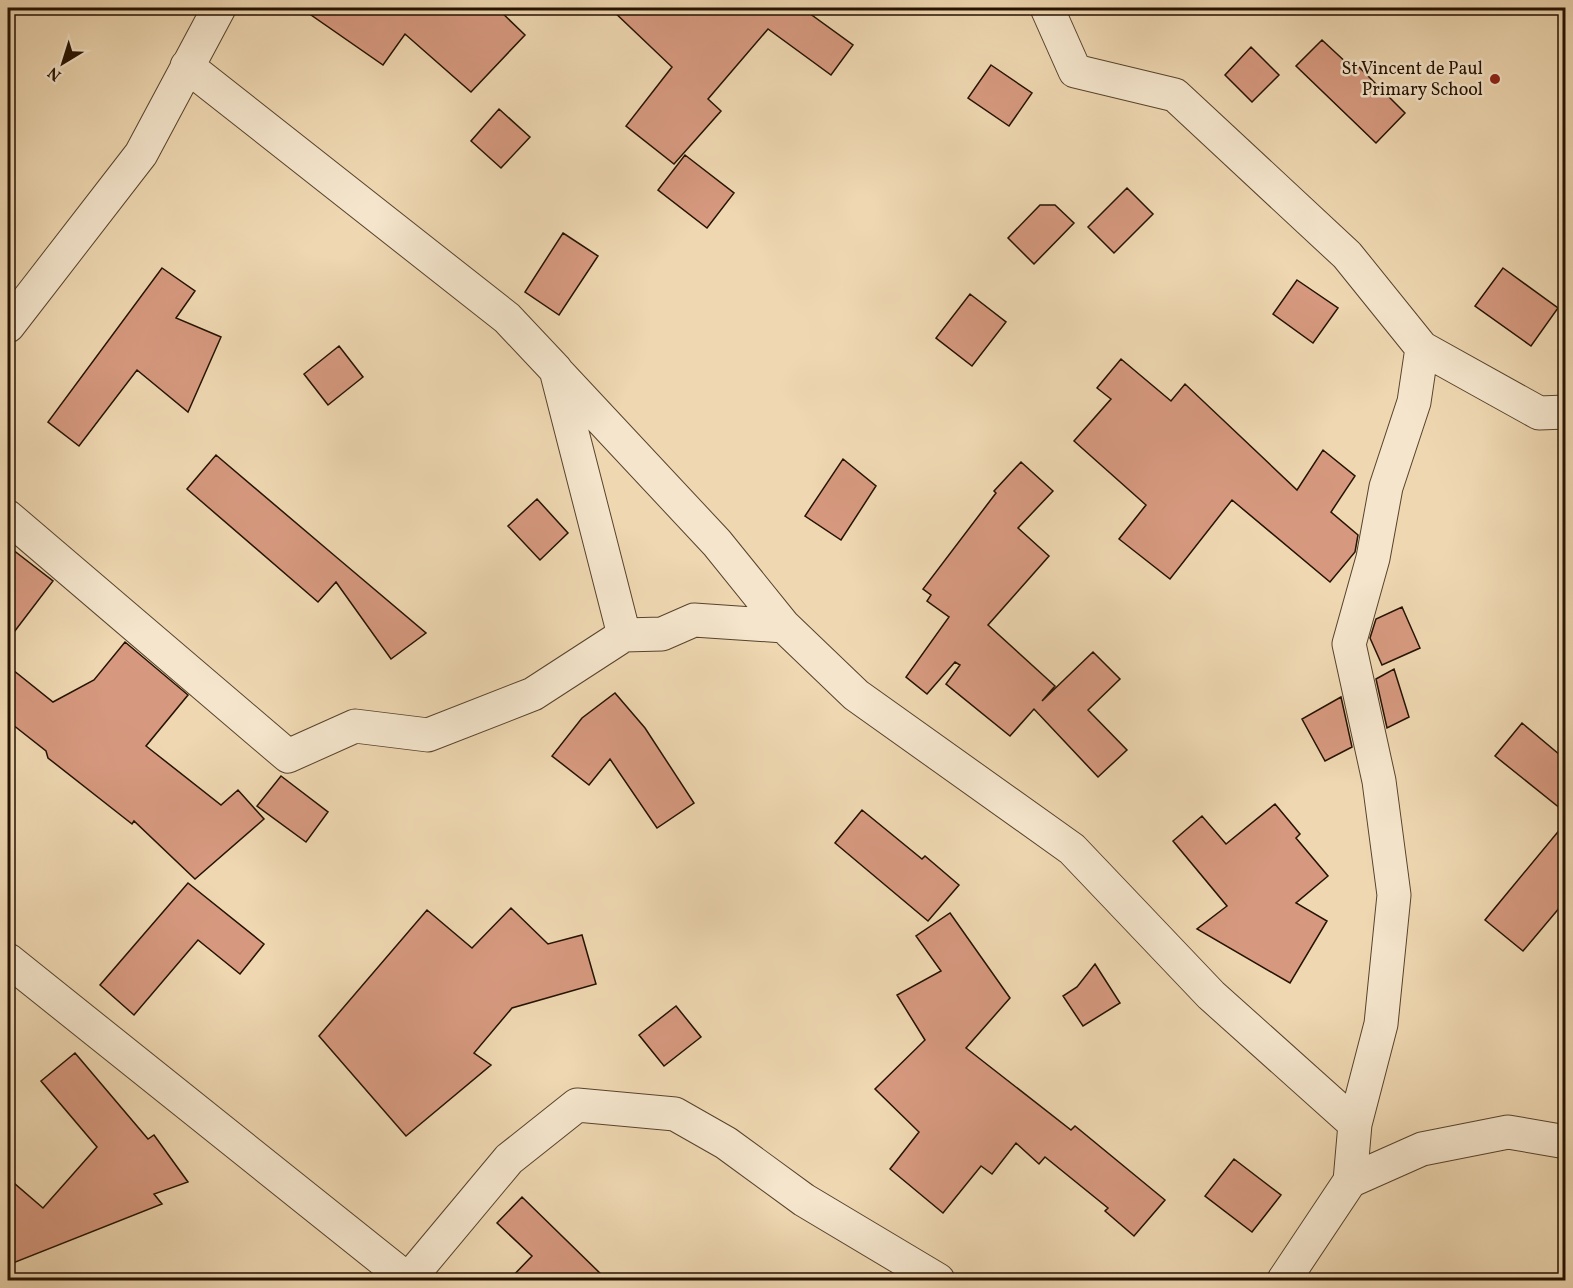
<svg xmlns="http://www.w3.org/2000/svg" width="1573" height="1288" font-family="Vollkorn,serif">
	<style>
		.building { fill: #d6997f; stroke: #251200; stroke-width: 1.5 }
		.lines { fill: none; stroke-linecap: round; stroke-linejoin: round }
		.street-casing { stroke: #57432c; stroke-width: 35 }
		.street { stroke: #f4e5cc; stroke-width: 33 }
		.poi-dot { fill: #8f2418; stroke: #f4e5cc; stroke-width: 2 }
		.labels { text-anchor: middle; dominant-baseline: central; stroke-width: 5; stroke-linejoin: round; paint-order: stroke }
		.poi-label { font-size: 18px; fill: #251200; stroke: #f4e5cc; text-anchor: end }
	</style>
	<rect width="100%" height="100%" fill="#eed7b1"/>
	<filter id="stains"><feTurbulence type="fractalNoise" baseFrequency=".00333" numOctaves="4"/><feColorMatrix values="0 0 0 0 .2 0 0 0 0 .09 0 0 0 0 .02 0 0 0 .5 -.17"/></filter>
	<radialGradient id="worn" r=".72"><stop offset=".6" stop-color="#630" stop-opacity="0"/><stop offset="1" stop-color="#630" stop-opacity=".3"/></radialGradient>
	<path class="building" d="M301,8H497L525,35L471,92L405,34L383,65Z
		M610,8H802L853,45L831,75L768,29L708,99L721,111L674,164L626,126L672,67Z
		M1322,40L1350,66L1354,62L1405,113L1376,143L1296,66Z
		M1251,47L1279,75L1252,102L1225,75Z
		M991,65L1032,93L1009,126L968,98Z
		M499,109L530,137L501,168L471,141Z
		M685,155L734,193L707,228L658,190Z
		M1127,188L1153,214L1114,253L1088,227Z
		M1040,205H1055L1074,223L1034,264L1008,238Z
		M563,233L598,256L559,315L525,292Z
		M162,268L195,291L176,318L221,337L188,412L137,370L79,446L48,422Z
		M1503,268L1558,308L1531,346L1475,306Z
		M1297,280L1338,308L1313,343L1273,314Z
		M970,294L1006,322L972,366L936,338Z
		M339,346L363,377L328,405L304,374Z
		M1121,359L1171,401L1185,384L1297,490L1323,450L1355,476L1331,512L1358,535L1355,552L1330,582L1232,500L1170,579L1119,539L1146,505L1074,441L1111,399L1097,388Z
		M216,455L335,556L426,633L391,659L336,582L318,602L187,489Z
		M843,459L876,486L841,540L805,516Z
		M1021,462L1053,491L1018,528L1049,556L988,625L1055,686L1042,701L1093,652L1120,679L1088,710L1127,750L1098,777L1034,709L1010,736L946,684L960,665L955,662L927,694L906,677L949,617L927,601L931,595L923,589L996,493L994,491Z
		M537,499L568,533L540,560L508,526Z
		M8,546L53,581L8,640Z
		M1402,607L1420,648L1382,665L1370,638L1376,619Z
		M125,642L188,695L146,746L221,805L238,790L264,819L195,879L134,821L132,824L48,758L46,751L8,721V666L53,702L94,680Z
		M1394,669L1409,717L1387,728L1376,679Z
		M615,693L645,728L694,803L657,828L610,759L589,785L552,756L582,718Z
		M1341,697L1352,747L1325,761L1302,719Z
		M1522,723L1566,760V813L1495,756Z
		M281,776L328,812L306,842L257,806Z
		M1275,804L1300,834L1296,838L1328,876L1296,903L1327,921L1290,983L1197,929L1227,906L1173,841L1202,816L1226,844Z
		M862,810L922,859L925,856L959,885L928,921L835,843Z
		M1566,822V900L1523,951L1485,920Z
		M188,883L264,944L240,974L198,940L134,1015L100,985Z
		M511,908L548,944L582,935L596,984L512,1008L474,1053L491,1065L406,1136L319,1036L427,910L472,948Z
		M950,913L1010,998L966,1048L1071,1130L1075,1126L1165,1200L1134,1236L1105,1211L1108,1208L1045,1157L1039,1164L1016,1143L992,1174L981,1166L943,1213L890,1169L919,1132L875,1089L925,1040L897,995L941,971L916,936Z
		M1095,964L1120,1003L1083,1026L1063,996L1077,987Z
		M676,1006L701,1037L664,1066L639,1035Z
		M75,1053L148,1139L154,1135L188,1182L154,1194L162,1204L8,1265V1178L43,1208L97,1147L41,1081Z
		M1234,1159L1281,1195L1252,1232L1205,1196Z
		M522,1197L606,1279L608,1281H508L532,1256L497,1223Z"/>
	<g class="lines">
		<g class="street-casing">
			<path id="street" d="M1047,8L1075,71L1175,95L1347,255L1422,348L1539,413L1566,412
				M8,326L141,154L219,8
				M559,374L717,543L784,626L856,695L1072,849L1211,995L1355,1124L1350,1181L1284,1280
				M8,517L288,756L355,726L428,735L533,694L624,635L556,370L507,318L187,66
				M624,635L662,634L694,620L784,626
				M8,960L408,1280
				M1355,1124L1381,1024L1394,895L1379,781L1349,644L1373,558L1386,487L1414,402L1422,348
				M1350,1181L1422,1149L1508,1132L1566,1142
				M408,1280L509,1159L577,1105L675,1114L726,1143L804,1200L938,1280"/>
		</g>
		<use href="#street" class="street"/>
	</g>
	<circle class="poi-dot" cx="1495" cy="79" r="6"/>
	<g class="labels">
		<g class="poi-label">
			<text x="1483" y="69">St Vincent de Paul<tspan x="1483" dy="21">Primary School</tspan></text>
		</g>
	</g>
	<rect width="1573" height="1288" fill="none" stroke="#eed7b1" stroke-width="30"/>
	<rect x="9" y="9" width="1555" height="1270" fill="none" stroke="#251200" stroke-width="3"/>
	<rect x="15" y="15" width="1543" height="1258" fill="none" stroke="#251200" stroke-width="1.5"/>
	<g transform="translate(63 63) rotate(218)" stroke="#f4e5cc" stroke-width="4.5" paint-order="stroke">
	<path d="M0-4.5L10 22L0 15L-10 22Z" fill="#251200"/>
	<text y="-9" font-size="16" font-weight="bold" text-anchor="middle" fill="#251200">N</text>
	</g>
	<rect width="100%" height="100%" filter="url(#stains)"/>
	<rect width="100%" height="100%" fill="url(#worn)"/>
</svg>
